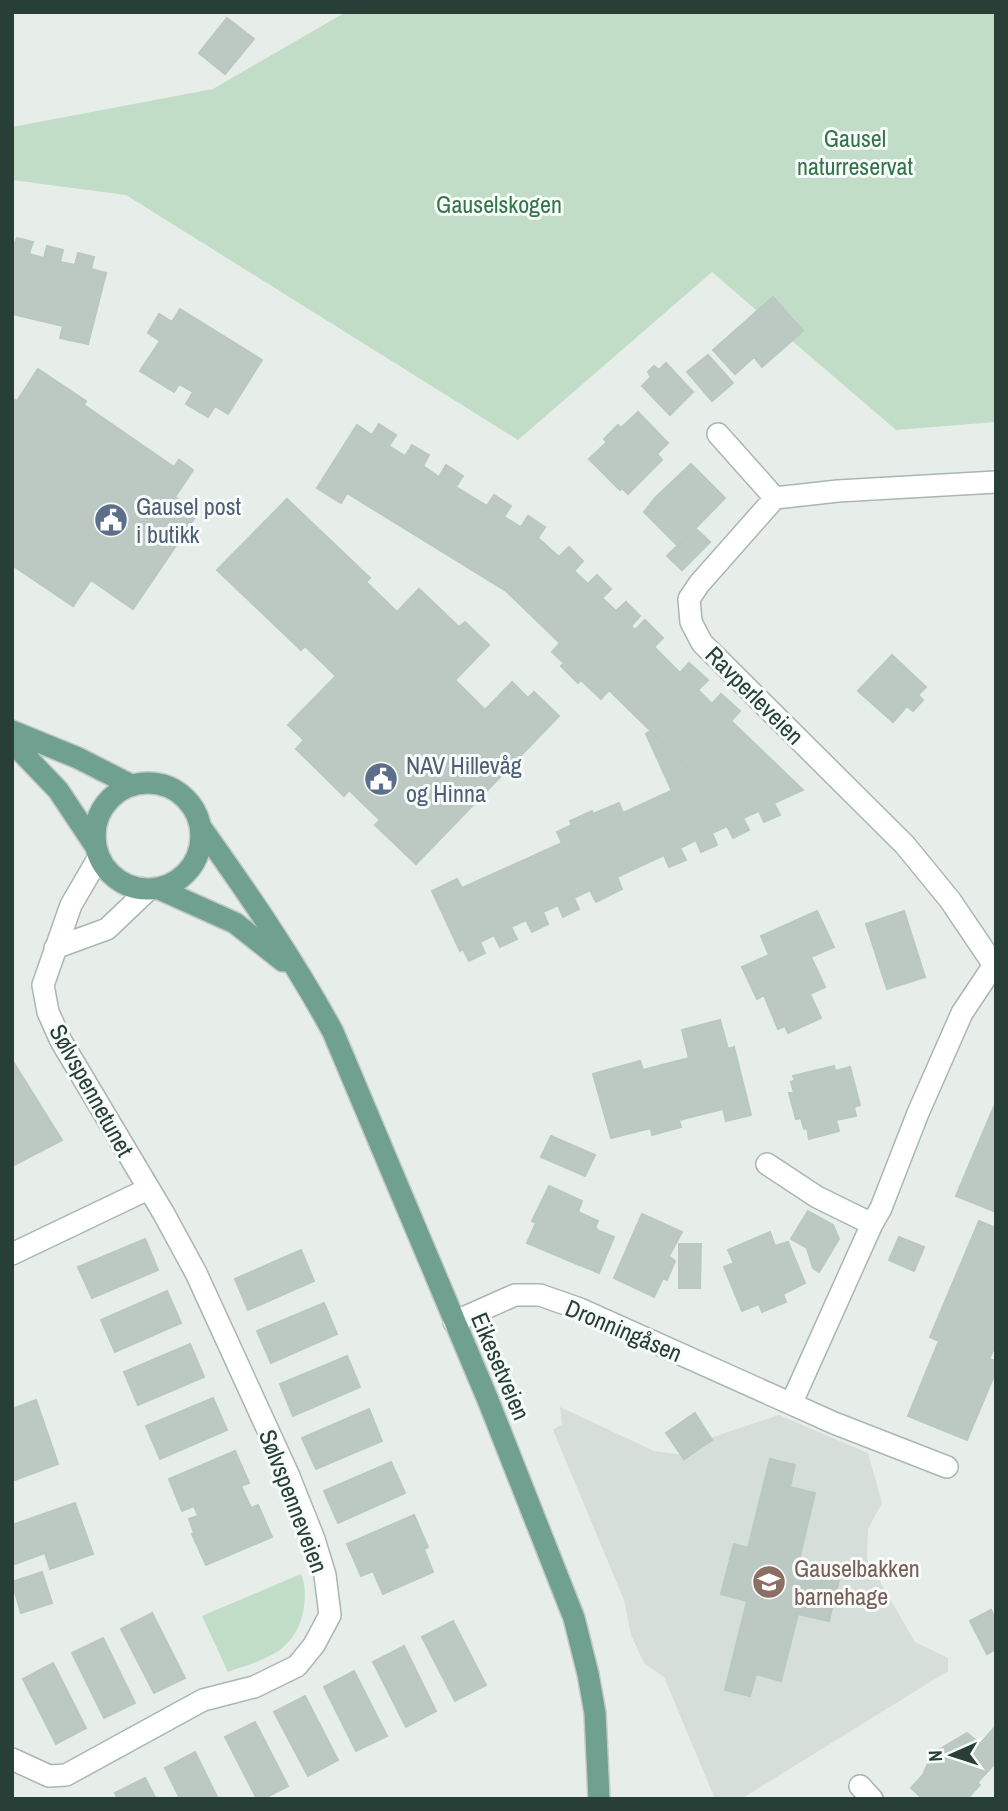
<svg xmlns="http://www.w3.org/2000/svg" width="1008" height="1811" font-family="'Archivo Narrow',sans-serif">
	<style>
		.built { fill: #d5ded9 }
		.green { fill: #c2ddc7 }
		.building { fill: #bcc9c3; stroke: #b9c8c1; stroke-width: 2 }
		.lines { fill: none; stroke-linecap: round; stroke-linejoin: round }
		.minor-casing { stroke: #aab6b1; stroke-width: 24 }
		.major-casing { stroke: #c3c9c7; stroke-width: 24 }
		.minor { stroke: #fff; stroke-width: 21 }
		.major { stroke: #6fa090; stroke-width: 21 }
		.labels { text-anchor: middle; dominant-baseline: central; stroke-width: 6; stroke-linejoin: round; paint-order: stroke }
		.park-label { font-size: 24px; fill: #337448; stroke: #f7fbf9 }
		.service-label { font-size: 24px; fill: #4e5e75; stroke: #f7fbf9; text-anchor: start }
		.street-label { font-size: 24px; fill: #273f37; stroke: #f7fbf9 }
		.education-label { font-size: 24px; fill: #785e54; stroke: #f7fbf9; text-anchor: start }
	</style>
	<rect width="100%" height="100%" fill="#e7eeea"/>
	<path class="built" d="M560,1407L654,1451L684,1455L713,1437L779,1415L868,1453L882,1503L868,1529L867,1559L915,1642L948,1658V1671L741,1799H715L664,1677L644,1663L631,1635L624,1600L553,1430L562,1424Z"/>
	<path class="green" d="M346,12H996V422L896,430L712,272L518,440L126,195L12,180V127L213,89Z
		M301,1574C306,1586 305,1595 304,1607C297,1652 265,1659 228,1672L202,1616Z"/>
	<path class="building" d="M227,18L254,39L225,74L199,53Z
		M17,238L33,242L29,254L44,258L47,246L63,250L60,262L75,265L78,253L94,257L91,269L106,273L88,344L60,338L63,326L12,314V250Z
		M773,297L803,331L762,367L754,357L735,374L713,350Z
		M180,309L262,360L228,414L215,406L208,417L186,404L193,392L179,384L174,392L140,371L160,341L148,333L159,314L172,322Z
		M708,355L733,383L712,401L687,372Z
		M666,363L693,392L670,415L642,386L651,377L648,372L654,366L659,370Z
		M38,369L86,401L84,405L174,467L179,460L193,470L175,497L198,513L133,609L91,580L73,606L12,565V398L17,401Z
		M638,412L668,443L657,454L662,460L628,494L622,488L620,490L589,459L607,442L604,439L618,425L621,428Z
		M379,424L396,435L389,446L405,456L412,445L429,455L423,466L439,477L446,465L463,476L456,487L487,506L494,495L511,506L504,517L521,527L528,516L545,527L538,538L559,557L569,547L583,561L574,571L588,584L597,575L611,589L602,598L616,611L626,602L640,616L631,626L635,630L645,620L663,638L654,647L680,673L689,663L708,680L698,690L712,704L721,694L740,711L731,721L803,790L774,803L780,815L764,822L759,811L743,818L749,830L733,838L727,826L712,833L717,845L701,852L696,840L680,848L686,860L669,867L664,855L617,877L622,889L596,902L590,890L574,898L579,909L563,917L558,905L543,912L548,924L532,932L526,920L511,927L517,939L500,947L494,935L480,942L485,953L469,961L463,949L460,951L432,891L457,879L462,888L562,843L557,832L572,825L570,821L592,811L593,814L619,803L623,813L699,778L609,690L601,699L581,680L578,683L561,666L564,663L552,652L560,643L506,591L347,493L341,503L317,488L357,425L372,435Z
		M691,464L725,498L678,546L644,512L655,498Z
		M287,499L370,578L366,582L397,612L419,589L459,627L465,622L489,645L455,680L485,710L512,682L528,698L534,692L559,716L416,864L375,825L380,820L349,790L344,796L296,749L304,740L288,725L336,676L305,646L301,650L217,570Z
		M695,528L710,542L682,570L667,556Z
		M892,655L926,687L918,695L923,700L913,711L907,706L893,722L858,691Z
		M651,730L699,778L672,791L646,734Z
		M817,911L834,947L811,957L804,942L792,947L791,945L769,955L761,936Z
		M904,911L925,977L887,989L866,924Z
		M804,942L825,987L810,994L821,1018L788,1033L785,1026L778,1029L764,995L757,999L742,967L791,945L792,947Z
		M720,1020L728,1049L734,1047L751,1115L726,1121L723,1109L679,1120L681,1127L652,1135L651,1128L611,1138L593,1074L640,1061L643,1070L689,1058L682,1030Z
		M12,1060L62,1140L12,1166Z
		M834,1066L835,1071L850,1067L860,1105L854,1107L856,1116L836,1120L839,1131L809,1139L807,1128L804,1129L801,1118L796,1119L789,1093H794L791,1082L795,1080L793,1076Z
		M996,1102V1212L956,1196Z
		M551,1136L595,1155L585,1176L541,1157Z
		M549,1186L582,1201L578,1212L598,1221L595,1228L597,1229L592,1241L590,1240L579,1265L527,1243L536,1223L532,1221Z
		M808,1211L833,1225L839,1239L819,1272L813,1268L807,1248L791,1239Z
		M642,1214L682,1232L669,1256L675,1261L667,1280L663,1278L654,1297L614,1278Z
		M979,1221L996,1228V1344L989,1359L996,1361V1371L967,1440L908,1416L939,1341L930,1337Z
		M597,1230L614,1237L599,1273L580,1265Z
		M770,1232L775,1246L788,1242L805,1283L783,1294L786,1302L762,1312L759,1304L742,1311L724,1267L734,1263L728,1250Z
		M899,1237L924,1247L914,1271L889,1260Z
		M145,1239L158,1270L92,1298L78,1267Z
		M679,1244H701L700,1288H679Z
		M301,1250L314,1281L248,1310L235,1279Z
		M167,1291L181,1323L115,1352L101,1320Z
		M324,1303L337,1334L271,1363L257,1331Z
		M190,1344L204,1377L138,1405L124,1372Z
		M347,1356L360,1387L293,1416L280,1384Z
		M213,1398L227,1430L160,1459L146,1426Z
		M36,1400L58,1464L12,1481V1409Z
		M369,1409L382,1441L316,1469L302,1438Z
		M695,1413L712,1440L684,1459L666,1433Z
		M235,1451L249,1483L241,1486L251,1508L194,1533L189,1519L198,1516L194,1506L182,1511L169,1479Z
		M770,1459L795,1465L790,1487L815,1493L799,1560L841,1571L829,1621L798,1614L781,1681L756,1674L750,1696L725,1690L747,1601L721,1594L734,1544L748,1548Z
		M391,1462L405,1493L338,1523L324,1491Z
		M75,1503L93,1554L50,1569L45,1553L12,1565V1525Z
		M258,1505L272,1537L206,1565L192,1534Z
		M414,1515L428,1547L424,1549L433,1572L383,1594L373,1571L361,1576L347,1544Z
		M42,1572L52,1603L21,1613L12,1582Z
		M991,1610L996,1621V1649L987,1654L970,1621Z
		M152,1613L185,1678L154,1693L121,1629Z
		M453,1621L486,1685L455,1701L422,1637Z
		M103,1638L135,1703L104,1718L72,1653Z
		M404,1646L436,1711L406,1727L373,1662Z
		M53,1663L86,1728L56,1744L23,1679Z
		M354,1671L387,1736L356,1751L324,1687Z
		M305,1696L338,1760L308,1776L274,1712Z
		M255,1722L288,1786L263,1799H257L225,1737Z
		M996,1726V1762L977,1783L980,1785L967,1799H923L911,1788L923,1775L932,1754L967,1733L980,1744Z
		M195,1752L218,1799H180L165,1768Z
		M145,1778L156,1799H118L115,1793Z"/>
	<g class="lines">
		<g class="minor-casing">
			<path id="minor" d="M718,434L775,498
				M996,482L838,491L775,498L699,584L689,599L691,622L702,643L905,845L950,900L996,968
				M55,948L107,929L149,889
				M767,1164L817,1197L872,1224
				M12,1254L148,1189
				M454,1322L515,1295H540L580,1309L834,1423L947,1467
				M792,1402L872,1224L881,1208L918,1113L962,1013L994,965
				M12,1759L49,1776L66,1775L203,1700L254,1687L297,1666L314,1645L330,1615L325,1575L314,1539L288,1474L196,1273L164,1214L61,1041L48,1012L43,985L71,905L99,857
				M860,1786L872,1799"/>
		</g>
		<g class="major-casing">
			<path id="major" d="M12,731L78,758L131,785
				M12,742L58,790L96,847
				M95 836a53 53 0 1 1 106 0a53 53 0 1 1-106 0Z
				M200,826C247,892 294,960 333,1032L488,1400L574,1618L588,1674L595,1713L599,1799
				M157,888L235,923L283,961"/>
		</g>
		<use href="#minor" class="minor"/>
		<use href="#major" class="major"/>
	</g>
	<defs>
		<g id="civic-disc" transform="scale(1.75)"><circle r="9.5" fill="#5c6f8a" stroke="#f7fbf9"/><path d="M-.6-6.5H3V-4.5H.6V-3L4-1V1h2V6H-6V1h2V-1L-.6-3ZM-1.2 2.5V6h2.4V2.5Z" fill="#fff"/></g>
		<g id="school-disc" transform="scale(1.75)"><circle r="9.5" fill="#8d6e63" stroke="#f7fbf9"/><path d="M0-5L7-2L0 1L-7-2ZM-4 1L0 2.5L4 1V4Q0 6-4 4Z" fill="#fff"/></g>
	</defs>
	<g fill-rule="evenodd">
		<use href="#civic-disc" x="111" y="520"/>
		<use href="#civic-disc" x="381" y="779"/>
		<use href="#school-disc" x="769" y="1582"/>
	</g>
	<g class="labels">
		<g class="park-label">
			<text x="855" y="138">Gausel<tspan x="855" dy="28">naturreservat</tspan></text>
			<text x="499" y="204">Gauselskogen</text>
		</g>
		<g class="service-label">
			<text x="136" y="506">Gausel post<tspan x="136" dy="28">i butikk</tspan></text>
			<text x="406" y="765">NAV Hillevåg<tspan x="406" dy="28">og Hinna</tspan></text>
		</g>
		<g class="street-label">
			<text transform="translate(755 695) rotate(45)">Ravperleveien</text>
			<text transform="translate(92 1090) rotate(61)">Sølvspennetunet</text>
			<text transform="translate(624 1330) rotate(23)">Dronningåsen</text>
			<text transform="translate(501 1366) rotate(67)">Eikesetveien</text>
			<text transform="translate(294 1501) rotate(69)">Sølvspenneveien</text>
		</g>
		<g class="education-label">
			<text x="794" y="1568">Gauselbakken<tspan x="794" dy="28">barnehage</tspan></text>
		</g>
	</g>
	<rect width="1008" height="1811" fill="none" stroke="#273f37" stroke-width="28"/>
	<g transform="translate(952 1755) rotate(267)" stroke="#f7fbf9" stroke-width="5" paint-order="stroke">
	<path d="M0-5L12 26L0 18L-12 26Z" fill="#273f37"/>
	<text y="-10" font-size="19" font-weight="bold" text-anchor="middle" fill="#273f37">N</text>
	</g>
</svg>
